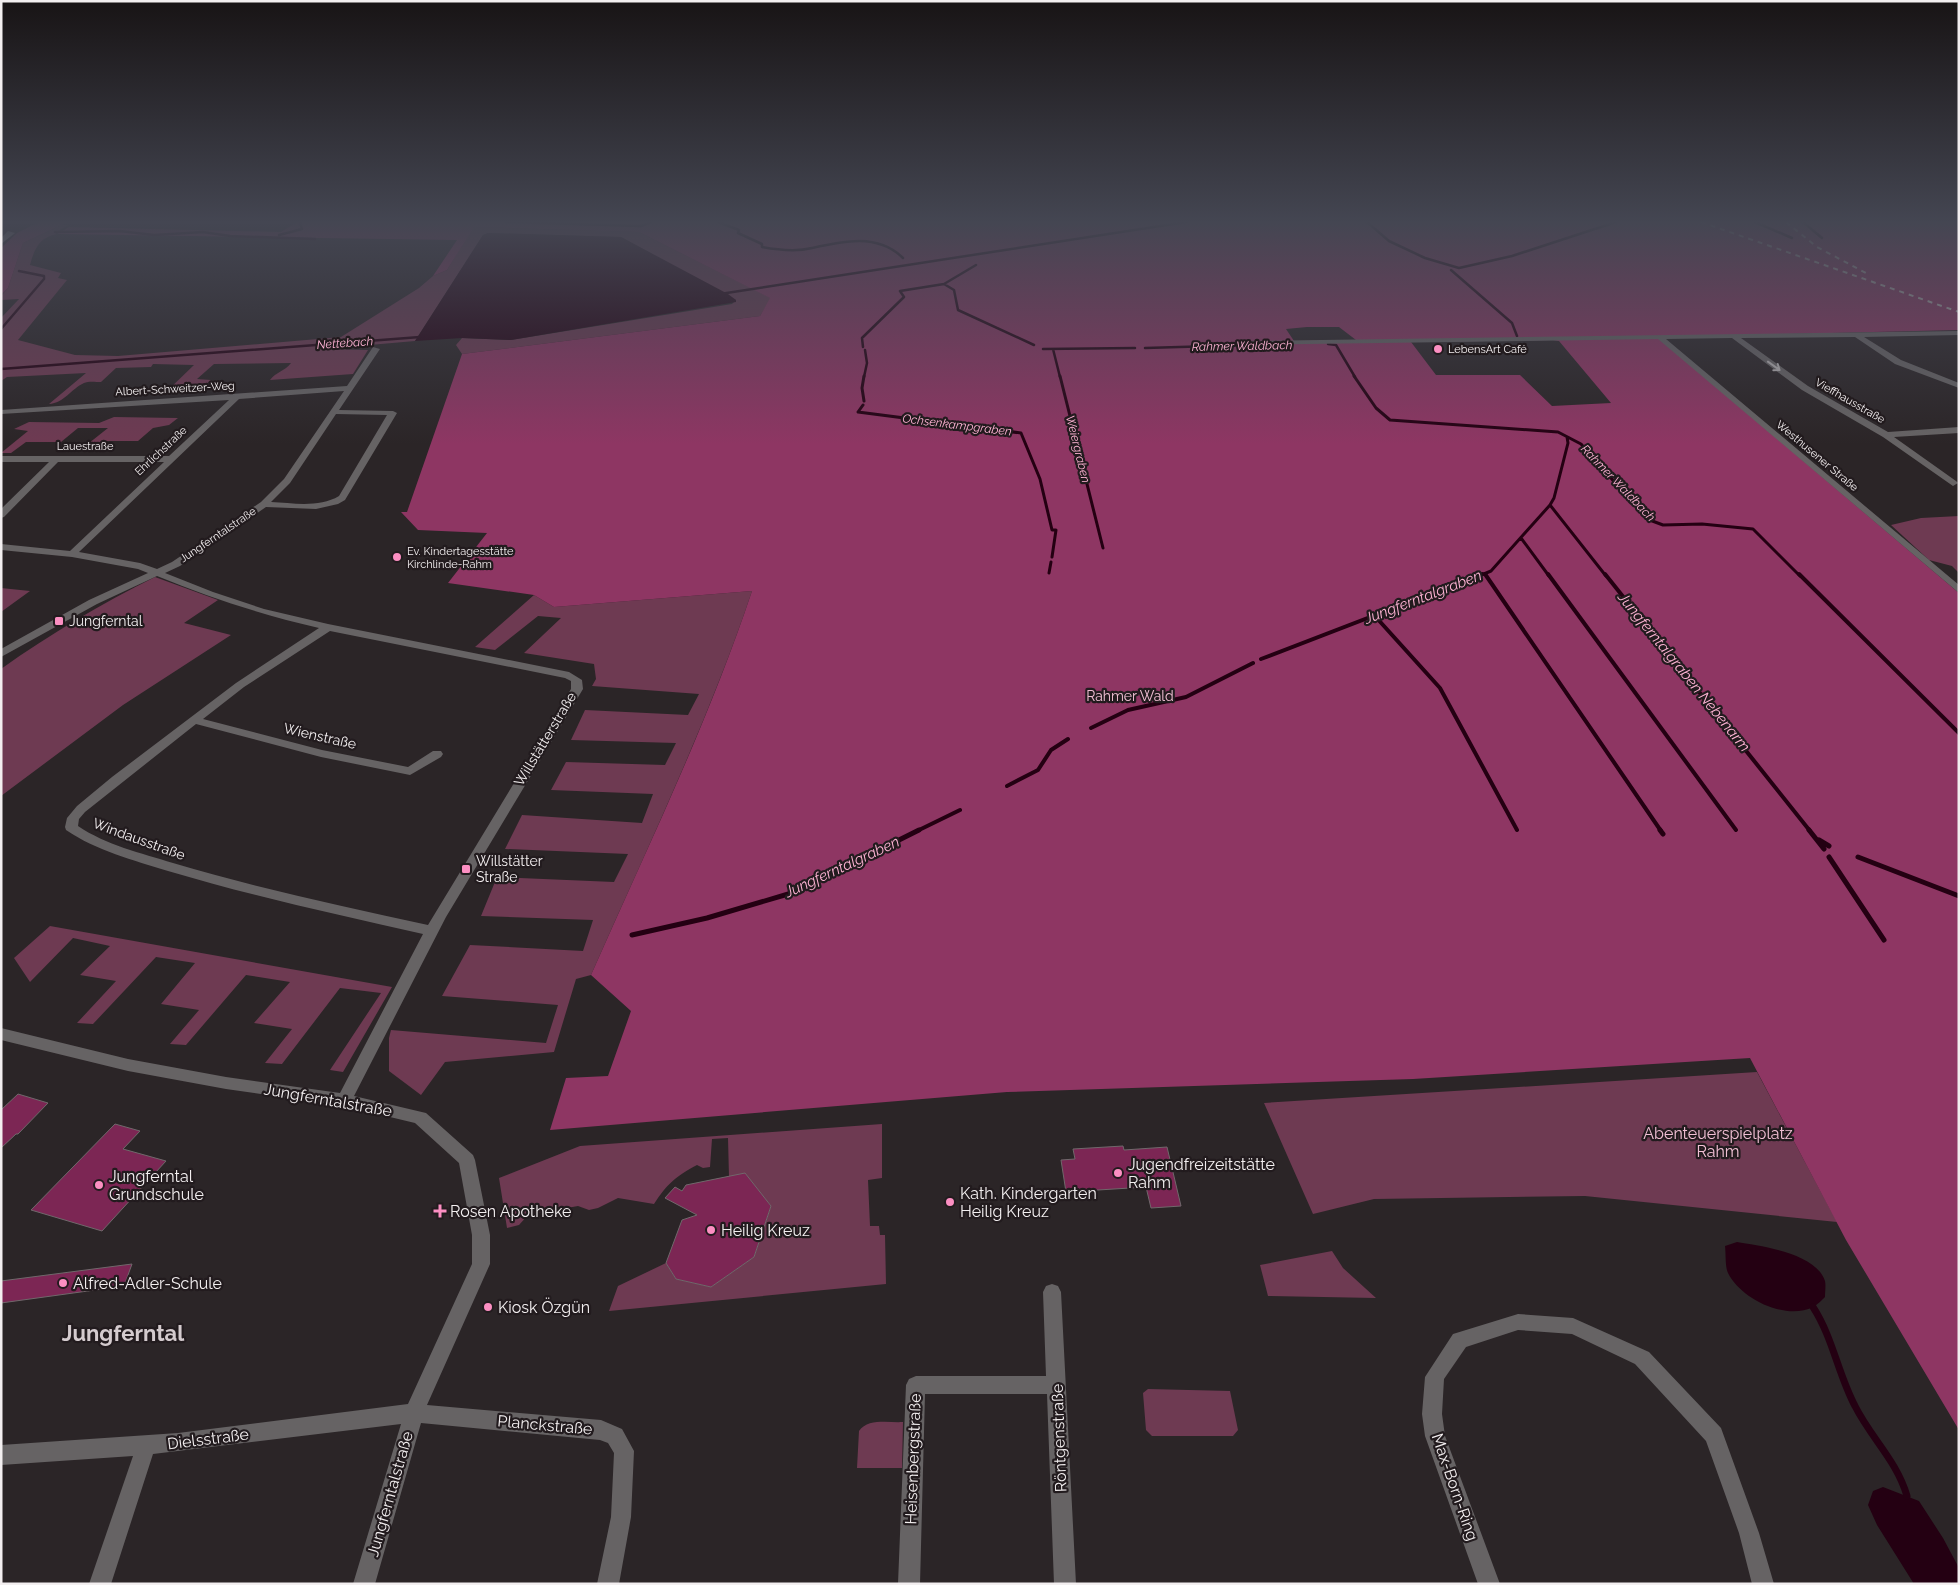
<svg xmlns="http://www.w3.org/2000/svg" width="1960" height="1585" font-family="Raleway,sans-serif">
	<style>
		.green { fill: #6e3a52 }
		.forest { fill: #8e3663; fill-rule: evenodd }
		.water { fill: #240012 }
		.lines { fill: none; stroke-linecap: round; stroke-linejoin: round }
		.stream-far4 { stroke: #240012; stroke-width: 2.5 }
		.stream-far3 { stroke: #240012; stroke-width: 3 }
		.stream-far2 { stroke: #240012; stroke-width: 4 }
		.stream-far1 { stroke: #240012; stroke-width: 5 }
		.stream { stroke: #240012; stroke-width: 7 }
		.building { fill: #7c2654; stroke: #70686b }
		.minor { fill: #666364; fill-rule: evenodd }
		.motorway { fill: #beb6b9; fill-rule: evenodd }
		.rail { stroke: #b5b0b1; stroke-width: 2; stroke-dasharray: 5 5; stroke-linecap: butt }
		.oneway { stroke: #b4b0b1 }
		.poi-dot { fill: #fc8fc2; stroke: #221b1e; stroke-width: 2 }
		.labels { text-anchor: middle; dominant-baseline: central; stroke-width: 4.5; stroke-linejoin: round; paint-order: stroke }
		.far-poi-label { font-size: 11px; fill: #f3eff0; stroke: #221b1e; text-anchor: start }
		.far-street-label { font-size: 11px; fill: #f3eff0; stroke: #221b1e }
		.far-water-label { font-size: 12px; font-style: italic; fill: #feb3d4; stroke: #221b1e }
		.poi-label { font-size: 14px; fill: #f3eff0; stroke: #221b1e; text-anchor: start }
		.park-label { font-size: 14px; fill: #f2c0d5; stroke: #221b1e }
		.street-label { font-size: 14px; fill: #f3eff0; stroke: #221b1e }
		.water-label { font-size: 15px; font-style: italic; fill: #feb3d4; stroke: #221b1e }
		.near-street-label { font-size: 16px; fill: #f3eff0; stroke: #221b1e }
		.near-park-label { font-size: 16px; fill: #f2c0d5; stroke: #221b1e }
		.near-poi-label { font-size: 16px; fill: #f3eff0; stroke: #221b1e; text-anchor: start }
		.near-district-label { font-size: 22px; font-weight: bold; fill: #d4cbce; stroke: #221b1e }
	</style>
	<rect width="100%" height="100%" fill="#2b2527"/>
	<path class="green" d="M62,225H68L55,233L57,234C39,237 34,250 30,265L61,273L58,278L67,280L18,340L75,355L118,356L341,337L419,288L433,276L447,270L473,227L639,232L771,298L760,316L462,354L456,345L462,338L511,340L732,304L736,300L621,237L488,233L483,235L415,341L324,349L368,350L353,374L270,380C276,372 285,371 291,363L214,364L197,379L211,380L196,393H165L194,365L153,364L151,367L116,368L101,382C96,382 88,381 84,383C71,389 64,403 49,404L86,373L7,377L1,381V318L19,299L1,300V296L8,288L23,243Z
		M114,417L178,418L169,425L153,428L138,441H103L89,451H79L108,428H78L61,442H26L11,453H1L28,431L14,429L29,422L99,423Z
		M1959,516V573L1952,566L1929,560L1891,525L1921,518Z
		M155,577L218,600L184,623L231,635L123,705L1,796V669C50,634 101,604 155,577Z
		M1,588L30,591L1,612Z
		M752,591C708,722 647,848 591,975L576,979L554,1052L445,1062L421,1095L389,1071V1038L391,1030L546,1043L558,1005L442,996L470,945L583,951L593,920L481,916L497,877L614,882L628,854L505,849L522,815L642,823L653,794L551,790L566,762L665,765L676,743L571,740L585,710L688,715L699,694L592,686L596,679L594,664L524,653L561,618L538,616L495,650L475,647L534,595L554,607Z
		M50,926L392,987L343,1072L330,1070L381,993L340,988L282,1064L265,1063L292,1029L254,1023L290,982L246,975L186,1045L170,1044L199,1010L161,1004L195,963L156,957L93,1024L77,1023L116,981L80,975L110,946L73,938L30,982L14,958Z
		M1757,1072L1837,1222L1585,1196L1374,1199L1313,1214L1264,1103Z
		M882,1124V1178L868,1180L870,1226H879L880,1235H885L886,1284L609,1311L618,1286L666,1263L676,1279L711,1287L754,1257L771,1206L745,1174L729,1177L728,1138L712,1139L710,1167L703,1168L697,1165C676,1176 667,1184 654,1204L618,1198L598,1208L589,1210L578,1206L528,1215L519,1225L507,1228L499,1178L580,1146Z
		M1332,1251L1343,1268L1376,1298L1268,1296L1260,1265Z
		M1148,1389L1230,1391L1238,1430L1233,1436H1152L1146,1430L1143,1393Z
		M903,1422L902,1468H857L859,1431C868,1418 889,1423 903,1422Z"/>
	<path class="forest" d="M39,222H68L23,243L8,288L1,295V248L17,233Z
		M297,222H1959V330L1657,337L1959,593V1430L1846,1240L1750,1058L1413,1079L1007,1092L550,1130L566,1078L608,1076L631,1011L591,975C647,848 708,723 752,591L554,607L534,595L448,583L487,533L418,530L401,512H407L462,354L760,316L770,298L639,232L474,227L447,270L433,276L457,240L57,234L69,227L281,232ZM1307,327H1339L1356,340L1294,341L1286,329ZM1553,340L1559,341L1611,403L1552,406L1520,375H1436L1411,342Z"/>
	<path class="water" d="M488,233L621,237L728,294L736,300V302L511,340L462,338L415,341L483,235Z
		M1737,1242C1761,1246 1816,1253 1825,1281C1826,1285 1825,1292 1825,1297C1822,1300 1817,1305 1813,1307C1786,1321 1741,1299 1728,1273C1725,1267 1726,1254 1725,1246Z
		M1883,1487L1919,1501L1943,1538L1959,1568V1584H1914L1877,1525L1868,1505L1873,1491Z"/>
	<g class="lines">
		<path class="stream-far4" d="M506,222L641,226L652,222
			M718,222L739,230L738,233L762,244V247C778,250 796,252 812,248C843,241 878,233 903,258
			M1367,222L1389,241L1425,258L1459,268L1512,256L1616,222
			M1755,222L1792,238
			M1803,222L1822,238
			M55,232L120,231L154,235L203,232L230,236L315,239
			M279,235L302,229L300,222
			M1451,270L1512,323L1517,336
			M944,284L954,290L958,310L1034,345
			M720,294L1186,222
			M1,329L44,279V276L19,271
			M1328,344L1336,345L1355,377
			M1256,345H1276
			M863,347L862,338L904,297L900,291L944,284L976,265
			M1145,348L1248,345
			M1043,349L1135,348
			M1053,349L1060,377
			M1,369L420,337
			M864,377L867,363L865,350"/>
		<path class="stream-far3" d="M1060,376L1103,548
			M1354,376L1376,408L1390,420L1558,432L1581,444L1647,519L1663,525L1702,524L1753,529L1800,576
			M864,401L862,388L864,376
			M863,405L858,412L1021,433L1040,479L1052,530H1056L1052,557
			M1550,505L1606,576
			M1521,538L1549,576
			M1049,573L1051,562
			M1479,576L1491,571L1550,505L1554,498L1568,443L1567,437"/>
		<path class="stream-far2" d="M1485,574L1661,831
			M1548,574L1736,830
			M1605,574L1810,831
			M1799,574L1959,733
			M1374,615L1440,688L1517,830
			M1261,659L1482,574
			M1091,728L1128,710L1186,697L1253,663
			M1007,786L1038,770L1051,750L1068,739
			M917,831L960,810"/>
		<path class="stream-far1" d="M1660,830L1663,834
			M1809,830L1824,849
			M1819,840L1829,846
			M1829,857L1884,940
			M1858,857L1959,896
			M632,935L707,918L795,892L919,830"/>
		<path class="stream" d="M1813,1307C1833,1338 1838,1374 1855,1406C1871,1438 1897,1461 1907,1496"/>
	</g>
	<path class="building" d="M18,1094L48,1103L18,1134H16L1,1148V1110Z
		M115,1124L140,1131L123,1149L166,1161L102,1231L31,1210Z
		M1123,1146L1124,1150L1167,1147L1181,1206L1151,1208L1146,1187L1066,1192L1061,1160L1075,1159L1073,1149Z
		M745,1173L771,1206L754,1257L711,1287L676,1279L666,1263L682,1220L697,1215L665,1198L675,1187L682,1191L686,1185Z
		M132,1264L124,1286L1,1303V1281Z"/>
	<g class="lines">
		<path class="minor" d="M1959,331V335L1864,337L1901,360L1959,383V388L1895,364L1855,337L1741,338L1808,386L1888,432L1959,427V433L1894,437L1956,481L1958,483L1953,486L1883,437L1802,390L1732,338L1666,339L1959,585V593L1658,339L1244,345L1240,343L1244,341Z
			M373,347L380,349L339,410L393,411L397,413L345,500L338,504L316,509L266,507L180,566L165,573L213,592L264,609L328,624L569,672L582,680L583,689L446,917L354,1096L426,1113L473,1155L475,1160L490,1235V1264L427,1405L601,1420L622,1429L634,1451L631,1517L619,1584H597L611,1517L614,1453L608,1443L600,1440L421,1423L375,1584H353L401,1424L153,1454L111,1584H89L133,1456L1,1465V1445L178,1433L408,1404L472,1264V1235L459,1163L415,1123L344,1106L226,1089L128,1071L1,1040V1028L128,1059L226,1077L340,1093L423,934C338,915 252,896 168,871C133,860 97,851 66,830L65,827L67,818L77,806L112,777L236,683L319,628C263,615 210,598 157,576L97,604L1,657V649L89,600L148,573L138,569L72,557L1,550V544L70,551L164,462H58L4,517L1,518V509L49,462H1V456H169L229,400L1,414V410L347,386ZM344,391L284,479L261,502L172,562L157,569L140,563L79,552L239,399ZM336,414L387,415L339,496C319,508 293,503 271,502L290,483ZM330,631L565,678L571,681V689L428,925C342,906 257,888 173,863C141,853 106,845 78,826L79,819L85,812L196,724L321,757L410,775L441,757L443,754L441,751H433L408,767L322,750L203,719L244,687Z
			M1052,1284L1058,1286L1061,1292L1076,1584H1054L1047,1394H925L920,1584H898L906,1385L909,1379L916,1376H1046L1043,1292L1046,1286Z
			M1518,1314L1573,1318L1649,1352L1721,1428L1759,1533L1774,1584H1752L1739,1533L1706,1441L1635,1364L1572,1334L1518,1330L1466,1347L1444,1379L1442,1414L1445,1436L1500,1584H1478L1425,1436L1422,1414L1425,1377L1453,1334Z"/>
		<path class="motorway" d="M8,231L15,233L1,244V238Z"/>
		<path class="rail" d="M1701,222L1959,312
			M1786,222L1817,247L1866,273"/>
	</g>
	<defs><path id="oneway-shaft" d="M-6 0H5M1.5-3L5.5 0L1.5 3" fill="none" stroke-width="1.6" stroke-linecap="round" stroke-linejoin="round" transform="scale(1.25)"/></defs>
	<use class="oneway" href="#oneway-shaft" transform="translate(1774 366) rotate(36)"/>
	<linearGradient id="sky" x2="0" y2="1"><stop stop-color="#181415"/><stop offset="0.5" stop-color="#444652"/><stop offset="1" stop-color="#444652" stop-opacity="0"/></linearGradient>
	<rect width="1960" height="444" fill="url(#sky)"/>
	<g class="poi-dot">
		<circle cx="1438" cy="349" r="5"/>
		<circle cx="397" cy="557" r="5"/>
		<rect x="54" y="616" width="10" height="10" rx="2.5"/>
		<rect x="461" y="864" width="10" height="10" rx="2.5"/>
		<circle cx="1118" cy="1173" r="5"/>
		<circle cx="99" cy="1185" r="5"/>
		<circle cx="950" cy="1202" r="5"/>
		<path d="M437.5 1203.5h5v5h5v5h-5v5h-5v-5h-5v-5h5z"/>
		<circle cx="711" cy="1230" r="5"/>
		<circle cx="63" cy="1283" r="5"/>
		<circle cx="488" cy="1307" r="5"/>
	</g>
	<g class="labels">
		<g class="far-poi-label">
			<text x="1448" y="349">LebensArt Café</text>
			<text x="407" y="551">Ev. Kindertagesstätte<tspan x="407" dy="13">Kirchlinde-Rahm</tspan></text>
		</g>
		<g class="far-street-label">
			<text transform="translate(175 389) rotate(-3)">Albert-Schweitzer-Weg</text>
			<text transform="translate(1850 401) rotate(30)">Vieffhausstraße</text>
			<text x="85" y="446">Lauestraße</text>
			<text transform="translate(161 451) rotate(-43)">Ehrlichstraße</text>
			<text transform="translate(1817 456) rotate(40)">Westhusener Straße</text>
			<text transform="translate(218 535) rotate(-34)">Jungferntalstraße</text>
		</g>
		<g class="far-water-label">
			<text transform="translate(345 343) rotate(-4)">Nettebach</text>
			<text transform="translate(1242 346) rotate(-1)">Rahmer Waldbach</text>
			<text transform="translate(957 425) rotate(7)">Ochsenkampgraben</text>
			<text transform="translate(1078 449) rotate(76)">Weiergraben</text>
			<text transform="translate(1618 483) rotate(46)">Rahmer Waldbach</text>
		</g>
		<g class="poi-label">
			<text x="69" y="621">Jungferntal</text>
			<text x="476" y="861">Willstätter<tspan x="476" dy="16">Straße</tspan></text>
		</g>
		<g class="park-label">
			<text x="1130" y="696">Rahmer Wald</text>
		</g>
		<g class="street-label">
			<text transform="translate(320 736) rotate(13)">Wienstraße</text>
			<text transform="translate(545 739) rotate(-59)">Willstätterstraße</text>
			<text transform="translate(139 839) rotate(20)">Windausstraße</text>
		</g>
		<g class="water-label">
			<text transform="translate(1423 597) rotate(-21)">Jungferntalgraben</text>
			<text transform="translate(1684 672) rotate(51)">Jungferntalgraben Nebenarm</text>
			<text transform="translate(842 867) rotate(-25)">Jungferntalgraben</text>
		</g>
		<g class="near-street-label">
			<text transform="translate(328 1100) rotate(10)">Jungferntalstraße</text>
			<text transform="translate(545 1425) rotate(5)">Planckstraße</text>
			<text transform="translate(1059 1438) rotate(-92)">Röntgenstraße</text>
			<text transform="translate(208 1439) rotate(-7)">Dielsstraße</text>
			<text transform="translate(913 1459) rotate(-88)">Heisenbergstraße</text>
			<text transform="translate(1455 1487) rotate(71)">Max-Born-Ring</text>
			<text transform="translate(390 1494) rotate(-74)">Jungferntalstraße</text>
		</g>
		<g class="near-park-label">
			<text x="1718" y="1133">Abenteuerspielplatz<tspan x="1718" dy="18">Rahm</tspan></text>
		</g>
		<g class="near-poi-label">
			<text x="1128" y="1164">Jugendfreizeitstätte<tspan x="1128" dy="18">Rahm</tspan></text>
			<text x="109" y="1176">Jungferntal<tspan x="109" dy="18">Grundschule</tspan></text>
			<text x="960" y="1193">Kath. Kindergarten<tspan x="960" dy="18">Heilig Kreuz</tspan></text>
			<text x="450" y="1211">Rosen Apotheke</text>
			<text x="721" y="1230">Heilig Kreuz</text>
			<text x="73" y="1283">Alfred-Adler-Schule</text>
			<text x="498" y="1307">Kiosk Özgün</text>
		</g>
		<g class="near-district-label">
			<text x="123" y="1333">Jungferntal</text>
		</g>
	</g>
	<rect width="1960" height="1585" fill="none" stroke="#f3eff0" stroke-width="5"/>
</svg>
